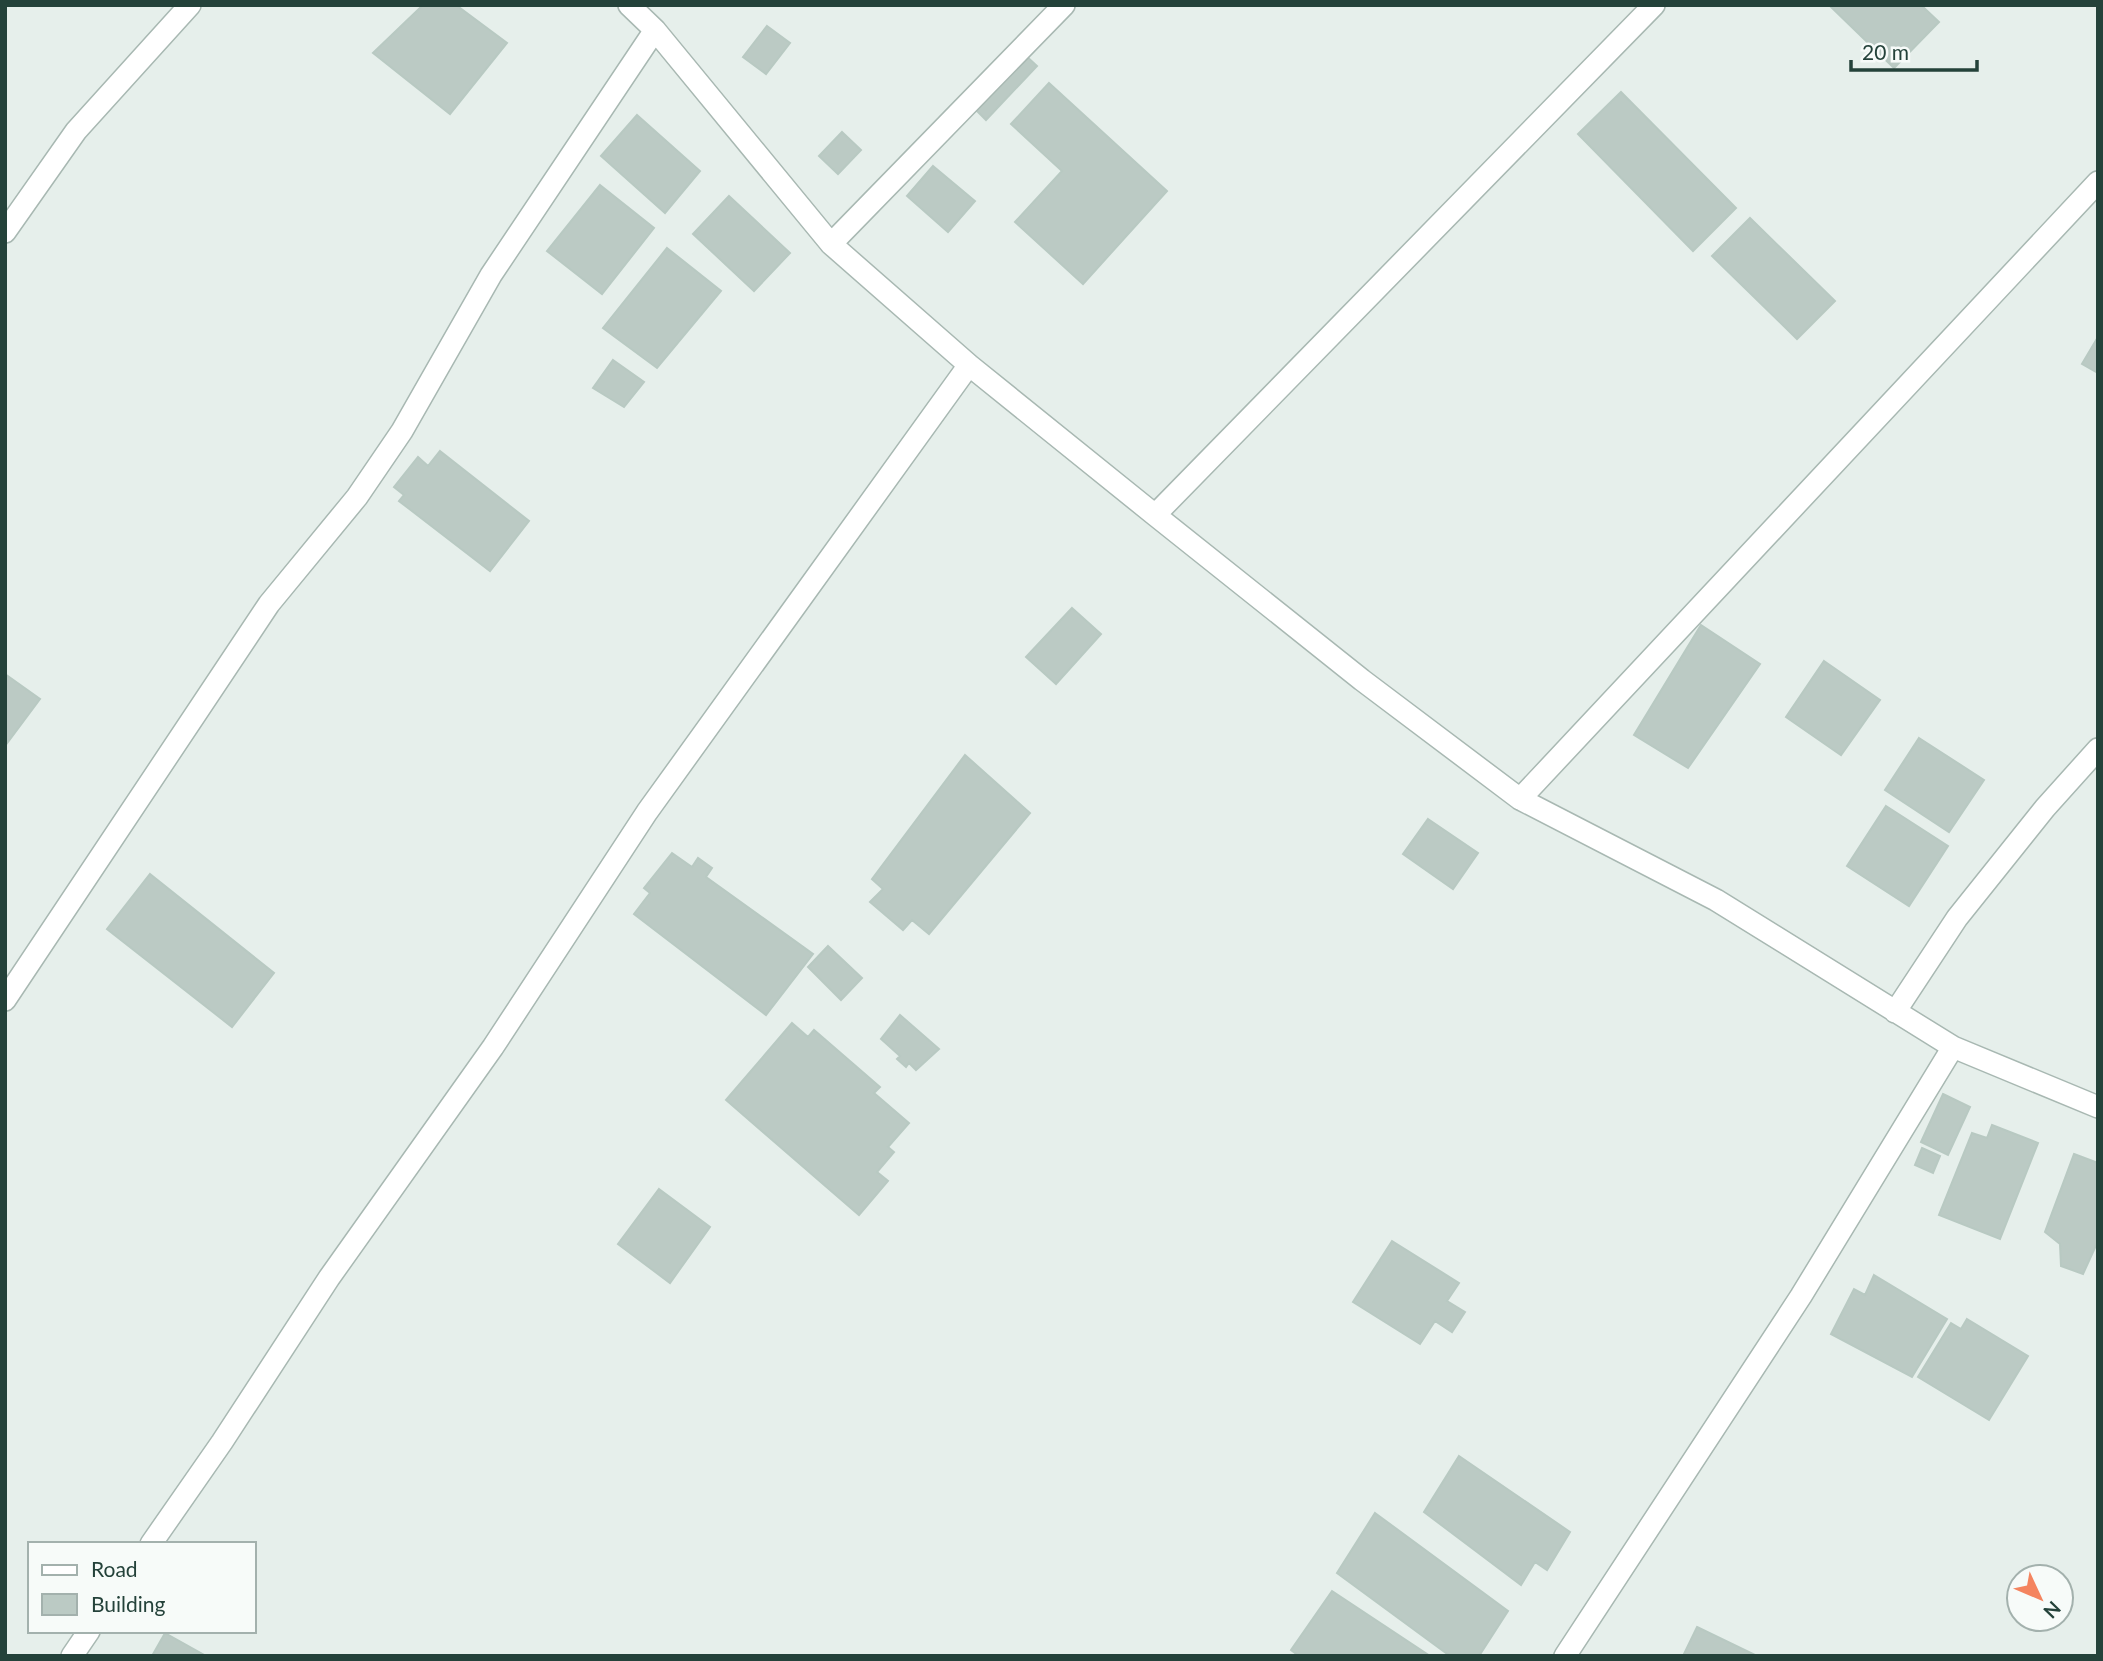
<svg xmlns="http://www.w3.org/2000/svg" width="2103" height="1661" font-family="Lato,sans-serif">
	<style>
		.building { fill: #bbcac4; stroke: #b8c9c2; stroke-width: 2 }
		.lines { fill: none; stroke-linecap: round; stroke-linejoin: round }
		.minor-casing { stroke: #a8b8b2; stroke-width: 24 }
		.minor { stroke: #fff; stroke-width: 21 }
	</style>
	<rect width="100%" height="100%" fill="#e6efeb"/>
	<path class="building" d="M423,5H456L507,43L450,114L373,53Z
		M1829,5H1921L1939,22L1894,68Z
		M767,26L790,43L766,74L743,57Z
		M1024,54L1037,66L986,120L973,107Z
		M1049,83L1167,191L1083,284L1015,222L1062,171L1011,124Z
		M1621,92L1736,208L1693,251L1578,134Z
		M637,115L700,171L665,213L601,156Z
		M842,132L861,150L838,174L819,156Z
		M933,166L975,201L948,232L907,196Z
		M600,185L654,228L602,294L547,251Z
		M729,196L790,253L754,291L693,234Z
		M1750,218L1835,301L1797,339L1712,256Z
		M667,248L721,291L657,368L603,328Z
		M2098,337V373L2082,364Z
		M613,360L644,382L624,407L593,388Z
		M440,451L529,521L490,571L399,501L404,495L394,487L418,457L428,466Z
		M1072,608L1101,634L1056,684L1026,657Z
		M1701,625L1760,664L1688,768L1634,735Z
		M1824,661L1880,700L1841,755L1786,717Z
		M5,674L40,699L5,746Z
		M1919,738L1984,780L1949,832L1885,790Z
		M965,755L1030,813L929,934L912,920L903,930L870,902L883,889L872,879Z
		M1886,806L1948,846L1909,906L1847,866Z
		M1428,819L1478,853L1453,889L1403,854Z
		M672,853L692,867L698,858L712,868L706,877L813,954L766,1015L634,914L650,893L644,888Z
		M150,874L274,973L232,1027L107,929Z
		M828,946L862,978L841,1000L808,967Z
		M900,1015L939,1049L916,1070L909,1063L906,1067L897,1059L900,1056L881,1039Z
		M792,1023L808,1037L814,1030L880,1087L874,1093L909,1123L888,1147L894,1152L877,1172L888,1181L859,1215L726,1100Z
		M1943,1094L1970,1107L1948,1155L1921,1142Z
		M1992,1125L2038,1143L2000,1239L1939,1215L1972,1133L1987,1138Z
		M1922,1148L1940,1156L1933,1173L1915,1165Z
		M2074,1154L2098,1163V1241L2083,1274L2061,1266L2060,1244L2045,1232Z
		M659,1189L710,1227L670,1283L618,1244Z
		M1392,1241L1459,1283L1447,1301L1465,1312L1452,1332L1435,1321L1420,1344L1353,1302Z
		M1874,1275L1947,1319L1912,1377L1831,1334L1854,1289L1865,1295Z
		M1967,1319L2028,1356L1989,1420L1918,1377L1951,1323L1961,1329Z
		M1459,1456L1570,1532L1547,1570L1535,1562L1521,1585L1424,1512Z
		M1375,1513L1508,1611L1479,1656H1450L1337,1573Z
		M1332,1591L1430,1656H1299L1291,1650Z
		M1697,1627L1757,1656H1683Z
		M165,1633L206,1656H152Z"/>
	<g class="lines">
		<g class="minor-casing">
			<path id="minor" d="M629,5L655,30L831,244L969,365L1155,515L1362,680L1520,799L1716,900L1953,1047L2098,1107
				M5,232L76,131L190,5
				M831,244L1064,5
				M1155,515L1654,5
				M1520,799L2098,182
				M5,1000L269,604L357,497L402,431L491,275L655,30
				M1895,1012L1957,918L2045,808L2098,749
				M151,1544L222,1442L329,1278L493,1047L647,812L969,365
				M72,1656L89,1631
				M1565,1656L1801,1296L1953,1047"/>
		</g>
		<use href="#minor" class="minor"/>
	</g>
	<rect width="2103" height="1661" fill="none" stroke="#24423a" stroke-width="14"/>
	<rect x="28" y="1542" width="228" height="91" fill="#f7fbf9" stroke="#a3b1ad" stroke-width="2"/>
	<rect x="42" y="1565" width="35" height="10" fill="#ffffff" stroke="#a3b1ad" stroke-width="2"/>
	<text x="91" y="1577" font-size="21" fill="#24423a">Road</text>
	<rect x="42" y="1594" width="35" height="21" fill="#bbcac4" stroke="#a3b1ad" stroke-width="2"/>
	<text x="91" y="1612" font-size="21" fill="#24423a">Building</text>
	<g transform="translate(2040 1598) rotate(134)"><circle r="33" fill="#f7fbf9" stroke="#a3b1ad" stroke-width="2"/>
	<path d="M0-5L12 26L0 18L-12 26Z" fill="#f4845f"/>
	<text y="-10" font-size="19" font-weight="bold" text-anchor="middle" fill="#24423a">N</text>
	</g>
	<path d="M1851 60v10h126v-10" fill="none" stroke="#24423a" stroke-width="3.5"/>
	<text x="1862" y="60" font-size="21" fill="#24423a" stroke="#f7fbf9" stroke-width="5" paint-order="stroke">20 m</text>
</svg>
